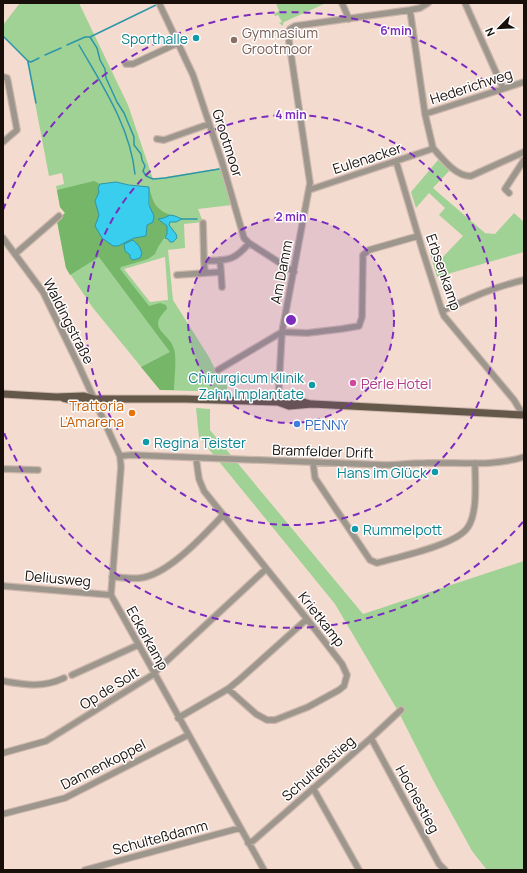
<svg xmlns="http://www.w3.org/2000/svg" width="527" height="873" font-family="Manrope,sans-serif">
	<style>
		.green { fill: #a0d296; fill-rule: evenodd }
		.forest { fill: #75b668 }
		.water { fill: #39ceed; stroke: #2f95a9 }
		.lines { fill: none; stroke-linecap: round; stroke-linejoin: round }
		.stream { stroke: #2f95a9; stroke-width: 1.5 }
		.minor-casing { stroke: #ccb6ac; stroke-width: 8 }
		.major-casing { stroke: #ccb6ac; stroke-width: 9 }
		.minor { stroke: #9c968d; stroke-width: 5.5 }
		.major { stroke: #635849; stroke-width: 7 }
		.ring { fill: none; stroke: #7b2cbf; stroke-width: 2; stroke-dasharray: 7 5 }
		.culture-dot { fill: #0f9aa8; stroke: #fff; stroke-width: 1.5 }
		.education-dot { fill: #8d6e63; stroke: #fff; stroke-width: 1.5 }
		.hotel-dot { fill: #d1479c; stroke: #fff; stroke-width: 1.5 }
		.food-dot { fill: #e8710a; stroke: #fff; stroke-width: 1.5 }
		.shop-dot { fill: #3f7fe0; stroke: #fff; stroke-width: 1.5 }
		.labels { text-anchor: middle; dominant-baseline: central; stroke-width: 3; stroke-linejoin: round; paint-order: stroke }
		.education-label { font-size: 14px; fill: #785e54; stroke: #fff; text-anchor: start }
		.culture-label { font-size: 14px; fill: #0d838f; stroke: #fff; text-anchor: end }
		.street-label { font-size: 14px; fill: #180f0b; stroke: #fff }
		.hotel-label { font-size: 14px; fill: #b23c85; stroke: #fff; text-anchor: start }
		.food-label { font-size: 14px; fill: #c56008; stroke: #fff; text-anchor: end }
		.shop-label { font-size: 14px; fill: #366cbe; stroke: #fff; text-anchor: start }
		.centre { fill: #7b2cbf; stroke: #fff; stroke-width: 2 }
		.ring-label { font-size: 12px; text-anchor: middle; font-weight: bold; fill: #7b2cbf; stroke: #fff; stroke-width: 3; stroke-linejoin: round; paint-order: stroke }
	</style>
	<rect width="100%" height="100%" fill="#f4dbcf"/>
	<path class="green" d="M20,3H79L128,105L153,179L221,168L232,205L198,209L203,222L184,224L185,248L168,250L173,300L209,357L221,381L227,378V392L160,390L93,308L66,268L57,221L65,213L60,207L56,186L64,184L62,173L49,176L27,61L3,36V25ZM116,182L135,186L146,236L134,238L122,244ZM165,257L168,300L150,302L124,269Z
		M276,3H323L324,4L284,22L283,24V26L279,23L282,22L278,15L275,16L274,14L279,11Z
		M438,160L450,170L433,188L485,233L495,234L514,213L524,222V252L437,277L429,250L440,260L463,236L439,215L445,208L429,193L416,208L411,192Z
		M196,408L210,409V430L363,614L524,561V870H487L472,851L433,780L398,711L335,604L199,437Z"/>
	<path class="forest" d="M94,181L100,184L98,188L99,192L95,201L99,215L118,246L134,238L146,236L147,225L154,216L150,208L149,187C153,202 155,209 170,215L164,218L158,219L167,226V234L158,247L155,254L148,259L121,267L120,269L149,306L160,303L166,305L167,309C145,330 170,332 174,349C177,359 174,379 174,390H160L141,367L170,352L99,257L70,275L66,268L57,221L65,213L60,207L57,190Z"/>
	<path class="water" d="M116,182L129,185L149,187V205L154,216L153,222L147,225L146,236L134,238L118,246H113L102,238L95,226L99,215L95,201L99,192L98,188L100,184Z
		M170,215L175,216L182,219L176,222H170L169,225L176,234L177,238L173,242H170L168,239L165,238L167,234V226L158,219L164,218Z
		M133,240L139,246L142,253L140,258L133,260L130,258V255L125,251L124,244Z"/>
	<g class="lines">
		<path class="stream" d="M3,36L28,61L31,62L39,58
			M90,37L97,48L100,60L105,69L106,78L117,102L124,113L134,137V145L141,154L142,160L145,166L143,171L146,176L153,179L165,178L219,169
			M67,45L85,37H90L156,5
			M79,45C102,85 130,126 135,174
			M45,55L61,48
			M28,62L36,103
			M182,219H197"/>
		<g class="minor-casing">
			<path id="minor" d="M159,3L193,75L222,162L244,238L249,243L294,272
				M342,3L349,19
				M465,3L503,88
				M410,10L425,114L433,148
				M126,64H133L178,43
				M3,77L7,78L8,82L17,130L3,142
				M425,114L524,82
				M157,139L164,140L209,124
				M433,148C442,158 456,177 471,176L524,152
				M396,161L423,252L442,311L444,316L514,400L523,415
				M309,190L429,150L433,148
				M509,193L505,189L524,160
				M203,223L204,261
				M3,238L43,292L79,366L120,456L121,467L111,595L264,870
				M15,254L59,216
				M220,260L221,272L205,273L204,261C226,260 234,262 249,243
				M221,272L222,287
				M177,275L205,273
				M442,311C470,298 494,287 524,280
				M218,370L282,332L307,333L341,329L359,326L362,317L363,255L369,250L418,236
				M278,402L282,332L310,183L288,34L290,29L295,26L410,10L420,8L428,3
				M120,456L132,455L385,465C398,465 412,463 425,463C458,462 492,467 524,457
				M196,458L199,479L204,491L307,619L342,664L347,675L344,686L339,690L308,707L275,720H267L256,714L228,689
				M313,462L315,478L370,560L377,563C398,557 457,545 468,527C478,512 475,481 475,463
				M3,469L38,470
				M112,577C122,577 131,579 140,578C168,575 204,535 223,515
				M3,586L111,595
				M72,675L138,645
				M3,681C25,685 43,688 64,678
				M178,718L228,689L239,680L307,619
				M371,738L439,864L445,870
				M3,753L46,741L154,674L157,670L266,569
				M313,788L359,870
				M3,814L65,798L188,735
				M248,843L253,841L371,738L401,710
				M85,870L240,828"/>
		</g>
		<g class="major-casing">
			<path id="major" d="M3,394L56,397L84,396L94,399H186L278,402L289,406L312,404L524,415
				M63,398C74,401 84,404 94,399
				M279,402C290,399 299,400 310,404"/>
		</g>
		<use href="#minor" class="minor"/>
		<use href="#major" class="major"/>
	</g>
	<circle cx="291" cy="320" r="103" fill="#7b2cbf" fill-opacity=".12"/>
	<g class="ring">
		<circle cx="291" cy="320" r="103"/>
		<circle cx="291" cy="320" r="205"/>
		<path d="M523 522A308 308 0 0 1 3 430M3 210A308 308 0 0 1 523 118"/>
	</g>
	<g class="culture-dot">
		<circle cx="196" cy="38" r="4"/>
		<circle cx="312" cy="385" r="4"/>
		<circle cx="146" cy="442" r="4"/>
		<circle cx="435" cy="472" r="4"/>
		<circle cx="355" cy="529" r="4"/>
	</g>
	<circle class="education-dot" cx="234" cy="40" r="4"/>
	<circle class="hotel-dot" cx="353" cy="383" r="4"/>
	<circle class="food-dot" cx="132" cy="413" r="4"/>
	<circle class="shop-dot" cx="297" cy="424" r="4"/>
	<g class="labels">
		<g class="education-label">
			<text x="242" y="32">Gymnasium<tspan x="242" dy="16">Grootmoor</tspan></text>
		</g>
		<g class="culture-label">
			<text x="188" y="38">Sporthalle</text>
			<text x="304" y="377">Chirurgicum Klinik<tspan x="304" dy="16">Zahn Implantate</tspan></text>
			<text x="154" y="442" text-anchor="start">Regina Teister</text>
			<text x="427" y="472">Hans im Glück</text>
			<text x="363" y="529" text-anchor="start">Rummelpott</text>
		</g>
		<g class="street-label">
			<text transform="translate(471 86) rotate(-18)">Hederichweg</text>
			<text transform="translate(228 143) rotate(72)">Grootmoor</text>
			<text transform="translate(367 158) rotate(-18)">Eulenacker</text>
			<text transform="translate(281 272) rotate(-79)">Am Damm</text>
			<text transform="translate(444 272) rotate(71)">Erbsenkamp</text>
			<text transform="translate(69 321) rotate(63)">Waldingstraße</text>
			<text transform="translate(323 451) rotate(2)">Bramfelder Drift</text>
			<text transform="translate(58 578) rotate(5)">Deliusweg</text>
			<text transform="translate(322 619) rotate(52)">Krietkamp</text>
			<text transform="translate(148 638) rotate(61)">Eckerkamp</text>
			<text transform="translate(109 688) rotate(-32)">Op de Solt</text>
			<text transform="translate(103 764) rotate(-27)">Dannenkoppel</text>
			<text transform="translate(318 768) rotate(-41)">Schulteßstieg</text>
			<text transform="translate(418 799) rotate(61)">Hochestieg</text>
			<text transform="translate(160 837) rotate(-15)">Schulteßdamm</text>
		</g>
		<g class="hotel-label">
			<text x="361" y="383">Perle Hotel</text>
		</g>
		<g class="food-label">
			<text x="124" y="405">Trattoria<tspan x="124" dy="16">L'Amarena</tspan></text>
		</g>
		<g class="shop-label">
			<text x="305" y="424">PENNY</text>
		</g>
	</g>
	<circle cx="291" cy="320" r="6" class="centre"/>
	<g class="ring-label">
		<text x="396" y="35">6 min</text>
		<text x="291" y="119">4 min</text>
		<text x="291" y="221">2 min</text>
	</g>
	<rect width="527" height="873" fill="none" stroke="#180f0b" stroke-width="8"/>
	<g transform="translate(499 28) rotate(246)" stroke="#ffffff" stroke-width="3" paint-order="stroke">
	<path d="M0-3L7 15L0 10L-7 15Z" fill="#180f0b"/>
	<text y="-6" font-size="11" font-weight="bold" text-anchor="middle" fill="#180f0b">N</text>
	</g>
</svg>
